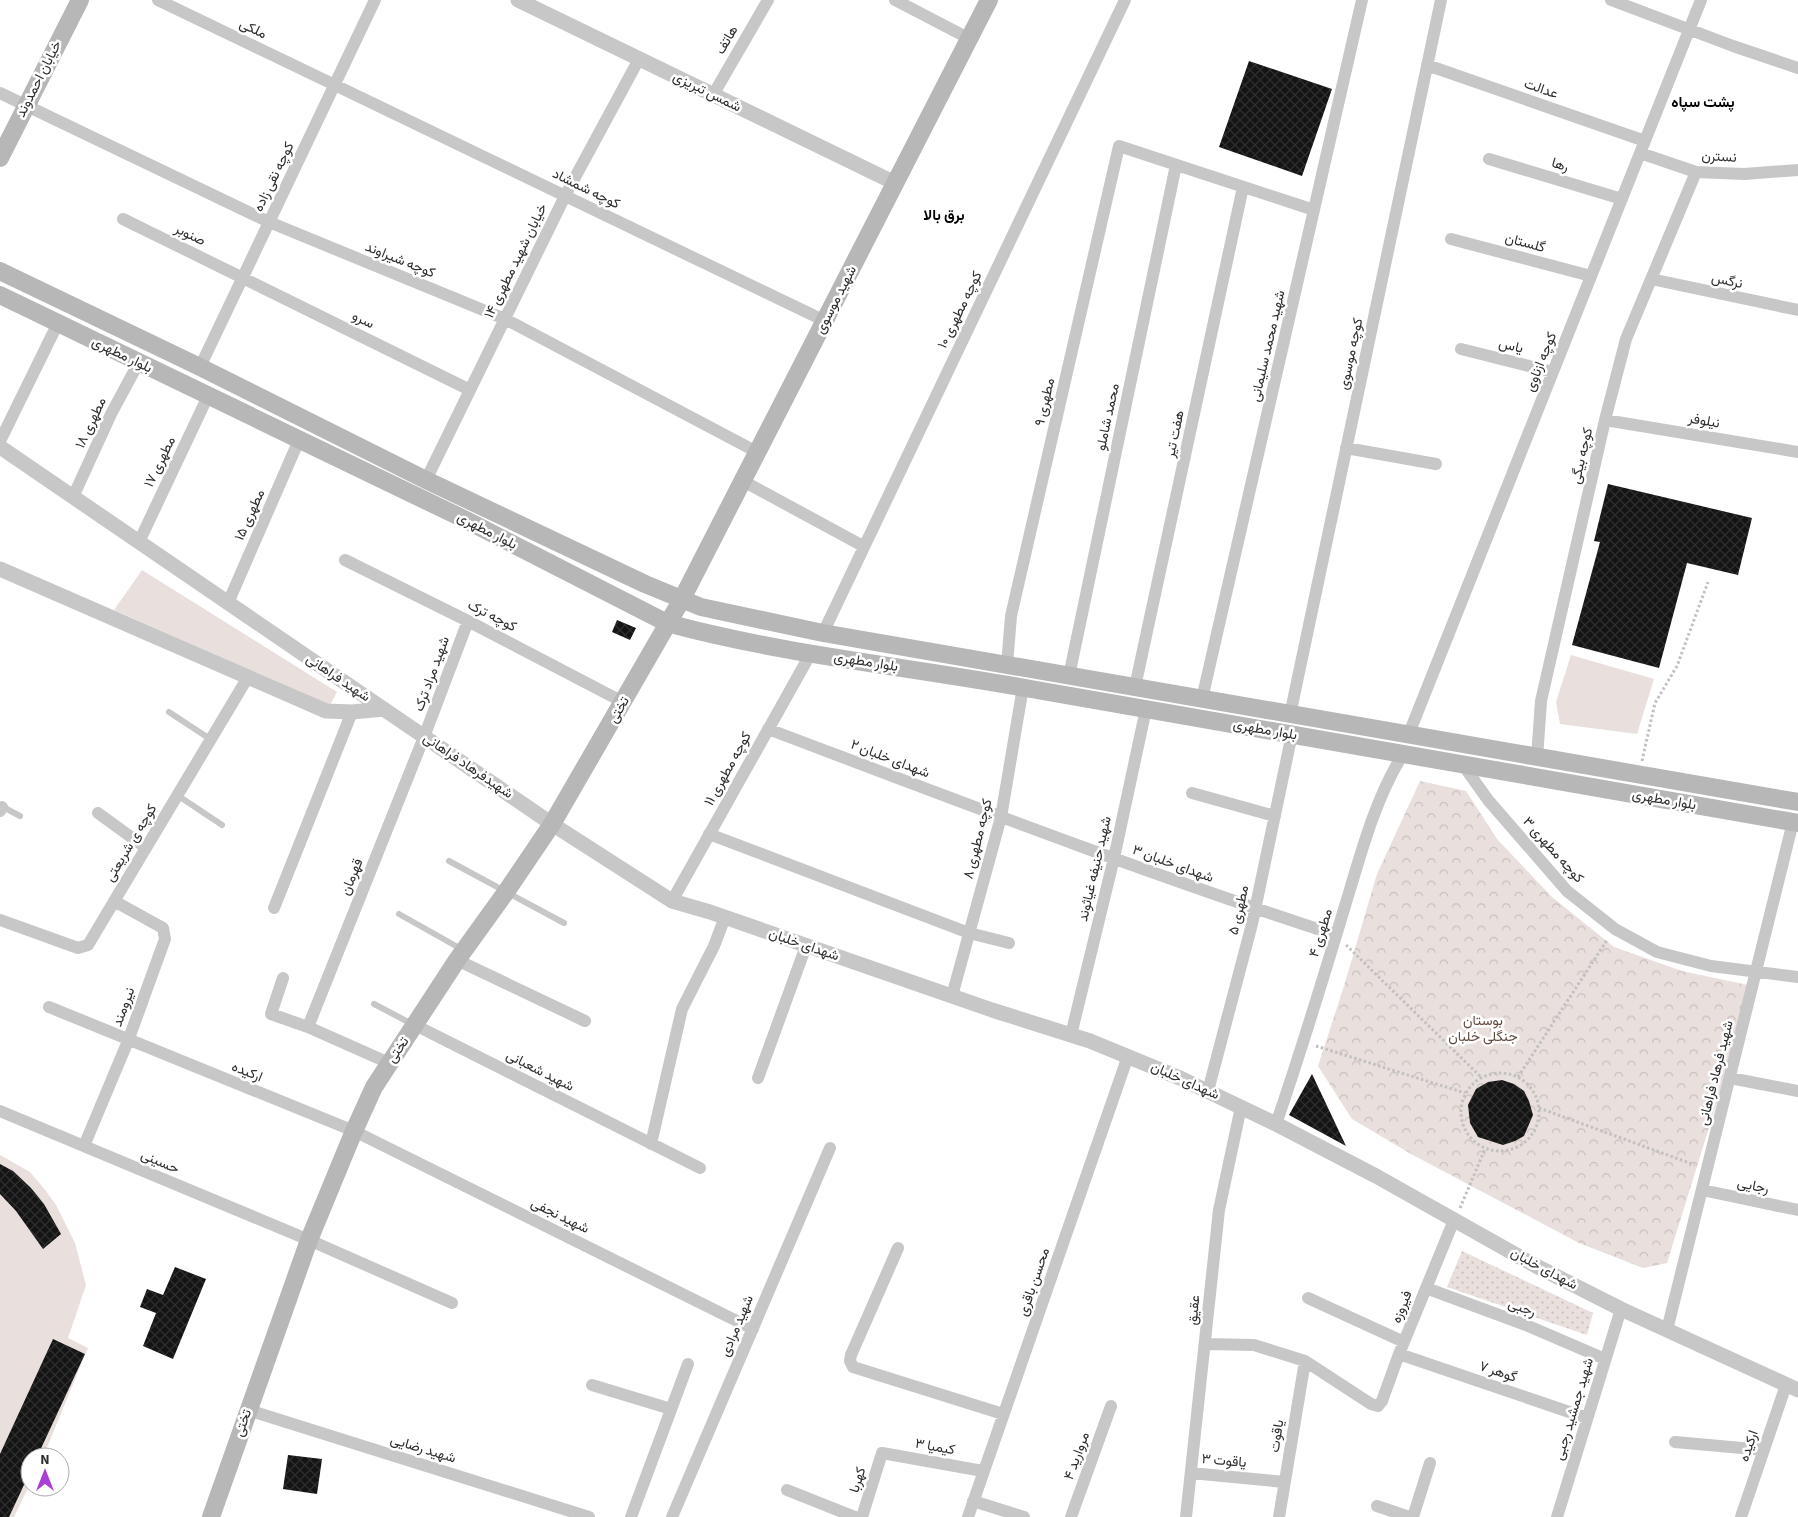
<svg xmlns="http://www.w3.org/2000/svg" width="1798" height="1517" font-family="'Source Sans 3',Vazirmatn,sans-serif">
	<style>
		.grass { fill: #e9dfdc }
		.forest { fill: url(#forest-crowns) }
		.garden { fill: url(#garden-dots) }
		.building { fill: url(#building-cross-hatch) }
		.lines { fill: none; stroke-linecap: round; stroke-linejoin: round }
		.path { stroke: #c1c1c1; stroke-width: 3; stroke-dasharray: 2.5 2.5; stroke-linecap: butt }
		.service { stroke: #c7c7c7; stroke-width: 6 }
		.minor { stroke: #c7c7c7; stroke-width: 12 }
		.tertiary { stroke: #c7c7c7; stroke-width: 15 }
		.secondary { stroke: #b7b7b7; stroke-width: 18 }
		.labels { text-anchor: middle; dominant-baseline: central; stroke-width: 5; stroke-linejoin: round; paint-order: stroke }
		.street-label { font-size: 14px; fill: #2d2d2d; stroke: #fff }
		.park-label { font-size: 14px; fill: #644b3f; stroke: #fff }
		.neighbourhood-label { font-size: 15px; font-weight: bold; fill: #000; stroke: #fff }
	</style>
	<defs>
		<pattern id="forest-crowns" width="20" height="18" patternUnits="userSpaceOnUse" patternTransform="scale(1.25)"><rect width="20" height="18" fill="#e9dfdc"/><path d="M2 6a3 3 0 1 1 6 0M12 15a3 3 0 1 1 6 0" fill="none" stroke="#c8c0bd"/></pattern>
		<pattern id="garden-dots" width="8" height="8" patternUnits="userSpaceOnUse" patternTransform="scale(1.25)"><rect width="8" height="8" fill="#e9dfdc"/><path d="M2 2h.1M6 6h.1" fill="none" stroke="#c8c0bd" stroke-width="1.8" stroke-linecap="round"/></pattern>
		<pattern id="building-cross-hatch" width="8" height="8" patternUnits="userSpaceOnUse" patternTransform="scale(1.25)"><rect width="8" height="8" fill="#141414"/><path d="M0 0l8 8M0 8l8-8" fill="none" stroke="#2e2e2e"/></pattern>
	</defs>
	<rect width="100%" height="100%" fill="#fff"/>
	<path class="grass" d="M142,570L337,692L330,705L114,610Z
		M1571,655L1654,679L1637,734L1560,724L1556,702Z
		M0,1155L30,1172L46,1191L56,1205L75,1243L86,1285L68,1338L88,1348L43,1457H30V1484L14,1517H0Z"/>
	<path class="forest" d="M1420,781L1466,791L1497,839L1552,897L1614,947L1682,971L1748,985L1721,1089L1667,1263L1643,1268L1579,1243L1411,1154L1352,1119L1318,1066L1344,986L1377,874Z"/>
	<path class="garden" d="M1462,1251L1593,1313L1587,1335L1447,1287Z"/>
	<path class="building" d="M1249,61L1332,89L1302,176L1219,147Z
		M1608,484L1752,518L1738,575L1687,563L1659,668L1572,645L1600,542L1594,541Z
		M617,620L636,628L630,640L612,632Z
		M1312,1074L1346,1146L1289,1115Z
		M1502,1080L1514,1084L1524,1091L1529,1101L1533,1115L1524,1136L1515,1141L1503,1145L1478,1137L1470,1123L1468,1105L1476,1089L1488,1082Z
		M0,1164L13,1171L31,1188L44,1204L61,1234L43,1249L16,1211L0,1194Z
		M175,1267L206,1279L173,1359L143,1346L156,1313L140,1307L147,1289L163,1295Z
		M53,1339L85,1354L37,1457H30V1472L9,1517H0V1454Z
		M288,1455L322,1459L317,1494L283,1489Z"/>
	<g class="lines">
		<path class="path" d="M1642,761L1655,703L1677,666L1708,582
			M1346,945L1481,1077
			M1316,1046L1465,1093
			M1461 1112a39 39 0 1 1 78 0a39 39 0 1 1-78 0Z
			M1518,1077L1607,940
			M1539,1108L1695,1165
			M1460,1208L1485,1149"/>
		<path class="service" d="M169,712L210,739
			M177,795L222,825
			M1,806L20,816
			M449,861L564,923
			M399,914L463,950
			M374,1004L414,1025"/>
		<path class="minor" d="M158,0L825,321
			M895,0L970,39
			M1611,0L1733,46L1798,68
			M1427,65L1645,141
			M0,93L269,222L505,319L757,452
			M713,95L768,0
			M1640,153L1696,172L1744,174L1798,170
			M1489,159L1622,199
			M123,219L470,390
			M1451,239L1591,276
			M1651,279L1798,310
			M1461,349L1553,372
			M200,367L375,0
			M1605,420L1798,452
			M0,441L58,323
			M1346,448L1436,464
			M426,480L565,196L639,59
			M743,481L863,546
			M73,497L111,414L139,362
			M139,542L208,396
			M345,560L468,621L623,702
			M228,603L299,440
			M823,633L1125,0
			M1007,665L1011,616L1119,146L1314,210
			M1069,676L1176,165
			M1135,687L1243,187
			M1202,699L1362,0
			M1290,715L1441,0
			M768,729C956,800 1145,873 1336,935
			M1408,736L1701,0
			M1537,758L1541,701L1605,420L1626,339L1696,172
			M1457,763L1466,769L1488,800L1567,891L1615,929L1657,952L1711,966L1798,977
			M1192,793L1275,816
			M0,811L2,807
			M98,813L146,848
			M709,834L969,933L1009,943
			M672,901L811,653
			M274,908L352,712
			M0,920L78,948L88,945L248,677
			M457,960L585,1021
			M283,978L271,1014L308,1027
			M952,996L1001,817L1023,687
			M49,1007L354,1131L753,1329
			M415,1025L700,1168
			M1071,1035L1114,858L1146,709
			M389,1063L308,1027L424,737L468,621
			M758,1078L806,946
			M1730,1078L1798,1091
			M1208,1091L1252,924L1292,734
			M0,1111L309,1240L452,1303
			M1276,1124C1301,1052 1323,979 1345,906C1361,854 1374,801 1403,754
			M651,1144L682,1009L714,946L725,917
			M84,1146L128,1041L165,939L163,928L114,901
			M1702,1190L1798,1210
			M898,1248L851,1355L850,1361L853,1367L1003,1414
			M1426,1288L1526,1325L1605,1359
			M1308,1298L1404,1342
			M1667,1330L1793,822
			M1206,1344L1254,1345L1305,1361L1371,1404L1378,1406L1382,1401L1399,1354L1454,1220
			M1399,1354L1587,1418
			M592,1385L671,1409
			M248,1410L589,1517
			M1675,1442L1764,1450
			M1191,1473L1284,1482
			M787,1490L855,1517
			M973,1501L1024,1517
			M1377,1506L1409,1517
			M631,1517L688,1364
			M672,1517L830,1148
			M862,1517L882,1453L983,1471
			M968,1517L1128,1056
			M1071,1517L1111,1406
			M1186,1517L1219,1210L1241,1107
			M1279,1517L1305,1361
			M1413,1517L1430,1463
			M1557,1517L1621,1309
			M1741,1517L1786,1385"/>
		<path class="tertiary" d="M518,0L895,183
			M0,447L552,824L672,901L710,912L992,1010L1090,1041L1180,1078L1276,1124L1376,1176L1536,1266L1621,1309L1798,1390
			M0,569L326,711L352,712L384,709"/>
		<path class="secondary" d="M0,158L80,0
			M0,271L200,367L426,480L645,584L701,607L823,633L1798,802
			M0,295L466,520L667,623C785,655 910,667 1031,689C1286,734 1542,777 1798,823
			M211,1517L309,1240L354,1131L374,1087L457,960L506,892L552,824L682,599L989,0"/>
	</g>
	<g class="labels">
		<g class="street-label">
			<text transform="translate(253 29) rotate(26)">ملکی</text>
			<text transform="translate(727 40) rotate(-60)">هاتف</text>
			<text transform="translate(39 79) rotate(-63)">خیابان احمدوند</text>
			<text transform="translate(1541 89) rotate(19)">عدالت</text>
			<text transform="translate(707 92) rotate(26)">شمس تبریزی</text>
			<text transform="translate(1719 157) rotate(3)">نسترن</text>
			<text transform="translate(1560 165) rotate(17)">رها</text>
			<text transform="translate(274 177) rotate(-64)">کوچه نقی زاده</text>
			<text transform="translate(586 189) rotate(26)">کوچه شمشاد</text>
			<text transform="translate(190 235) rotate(26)">صنوبر</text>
			<text transform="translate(1525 243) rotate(15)">گلستان</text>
			<text transform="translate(400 260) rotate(22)">کوچه شیراوند</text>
			<text transform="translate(516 261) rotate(-64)">خیابان شهید مطهری ۱۴</text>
			<text transform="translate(1727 281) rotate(12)">نرگس</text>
			<text transform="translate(836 300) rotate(-63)">شهید موسوی</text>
			<text transform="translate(960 310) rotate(-64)">کوچه مطهری ۱۰</text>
			<text transform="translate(363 320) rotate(26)">سرو</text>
			<text transform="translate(1268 346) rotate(-77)">شهید محمد سلیمانی</text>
			<text transform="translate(1511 346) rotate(14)">یاس</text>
			<text transform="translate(1351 354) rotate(-78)">کوچه موسوی</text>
			<text transform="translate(122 355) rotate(26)">بلوار مطهری</text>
			<text transform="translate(1541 362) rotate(-68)">کوچه ازناوی</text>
			<text transform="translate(1045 402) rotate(-77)">مطهری ۹</text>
			<text transform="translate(1108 417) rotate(-78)">محمد شاملو</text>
			<text transform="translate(1704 421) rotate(10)">نیلوفر</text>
			<text transform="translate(91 423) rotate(-65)">مطهری ۱۸</text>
			<text transform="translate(1175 434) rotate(-78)">هفت تیر</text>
			<text transform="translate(1582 456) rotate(-77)">کوچه بیگی</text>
			<text transform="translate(160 462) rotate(-64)">مطهری ۱۷</text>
			<text transform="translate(250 515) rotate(-66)">مطهری ۱۵</text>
			<text transform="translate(487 531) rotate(27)">بلوار مطهری</text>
			<text transform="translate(492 616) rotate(27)">کوچه ترک</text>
			<text transform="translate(866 662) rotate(9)">بلوار مطهری</text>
			<text transform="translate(432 674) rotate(-70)">شهید مراد ترک</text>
			<text transform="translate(338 678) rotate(34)">شهید فراهانی</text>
			<text transform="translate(619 710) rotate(-60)">تختی</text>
			<text transform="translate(1265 730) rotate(10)">بلوار مطهری</text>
			<text transform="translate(890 759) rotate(21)">شهدای خلبان ۲</text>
			<text transform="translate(468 766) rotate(34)">شهیدفرهاد فراهانی</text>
			<text transform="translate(728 769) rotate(-61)">کوچه مطهری ۱۱</text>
			<text transform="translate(1664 800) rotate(10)">بلوار مطهری</text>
			<text transform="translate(978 839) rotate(-76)">کوچه مطهری ۸</text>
			<text transform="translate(131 843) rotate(-59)">کوچه ی شریعتی</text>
			<text transform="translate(1553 850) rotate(48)">کوچه مطهری ۳</text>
			<text transform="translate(1173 864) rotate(20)">شهدای خلبان ۳</text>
			<text transform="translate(1095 869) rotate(-77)">شهید حنیفه غیاثوند</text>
			<text transform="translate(352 877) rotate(-68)">قهرمان</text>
			<text transform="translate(1239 910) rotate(-77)">مطهری ۵</text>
			<text transform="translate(1321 933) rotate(-73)">مطهری ۴</text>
			<text transform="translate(804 945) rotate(19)">شهدای خلبان</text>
			<text transform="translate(124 1007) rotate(-70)">نیرومند</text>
			<text transform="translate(398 1050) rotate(-56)">تختی</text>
			<text transform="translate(540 1071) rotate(27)">شهید شعبانی</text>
			<text transform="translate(247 1072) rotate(22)">ارکیده</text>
			<text transform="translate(1716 1073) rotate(-76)">شهید فرهاد فراهانی</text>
			<text transform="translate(1185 1081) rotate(24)">شهدای خلبان</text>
			<text transform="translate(160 1162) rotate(23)">حسینی</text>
			<text transform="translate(1753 1186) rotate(12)">رجایی</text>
			<text transform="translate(560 1216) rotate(26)">شهید نجفی</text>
			<text transform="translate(1544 1269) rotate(28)">شهدای خلبان</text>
			<text transform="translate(1034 1282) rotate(-71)">محسن باقری</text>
			<text transform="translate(1402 1307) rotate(-68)">فیروزه</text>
			<text transform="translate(1522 1308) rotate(21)">رجبی</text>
			<text transform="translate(1194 1310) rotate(-84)">عقیق</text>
			<text transform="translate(737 1326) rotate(-67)">شهید مرادی</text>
			<text transform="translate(1498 1372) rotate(19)">گوهر ۷</text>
			<text transform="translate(1574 1409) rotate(-73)">شهید جمشید رجبی</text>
			<text transform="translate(243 1423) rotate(-71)">تختی</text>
			<text transform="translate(1277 1436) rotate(-81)">یاقوت</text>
			<text transform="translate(1749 1446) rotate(-71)">ارکیده</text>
			<text transform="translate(935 1447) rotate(10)">کیمیا ۳</text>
			<text transform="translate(423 1449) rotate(17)">شهید رضایی</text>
			<text transform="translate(1077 1456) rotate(-70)">مروارید ۴</text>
			<text transform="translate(1224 1461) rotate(5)">یاقوت ۳</text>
			<text transform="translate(858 1480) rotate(-73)">کهربا</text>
		</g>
		<g class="park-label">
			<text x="1483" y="1021">بوستان<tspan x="1483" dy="16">جنگلی خلبان</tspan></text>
		</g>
		<g class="neighbourhood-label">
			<text x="1703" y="102">پشت سپاه</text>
			<text x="944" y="215">برق بالا</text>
		</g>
	</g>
	<g transform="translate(45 1472)"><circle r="24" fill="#ffffff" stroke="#ababab"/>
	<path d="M0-4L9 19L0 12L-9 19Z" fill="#a93fd4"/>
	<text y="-8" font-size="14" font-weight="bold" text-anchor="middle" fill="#2d2d2d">N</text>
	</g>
</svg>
